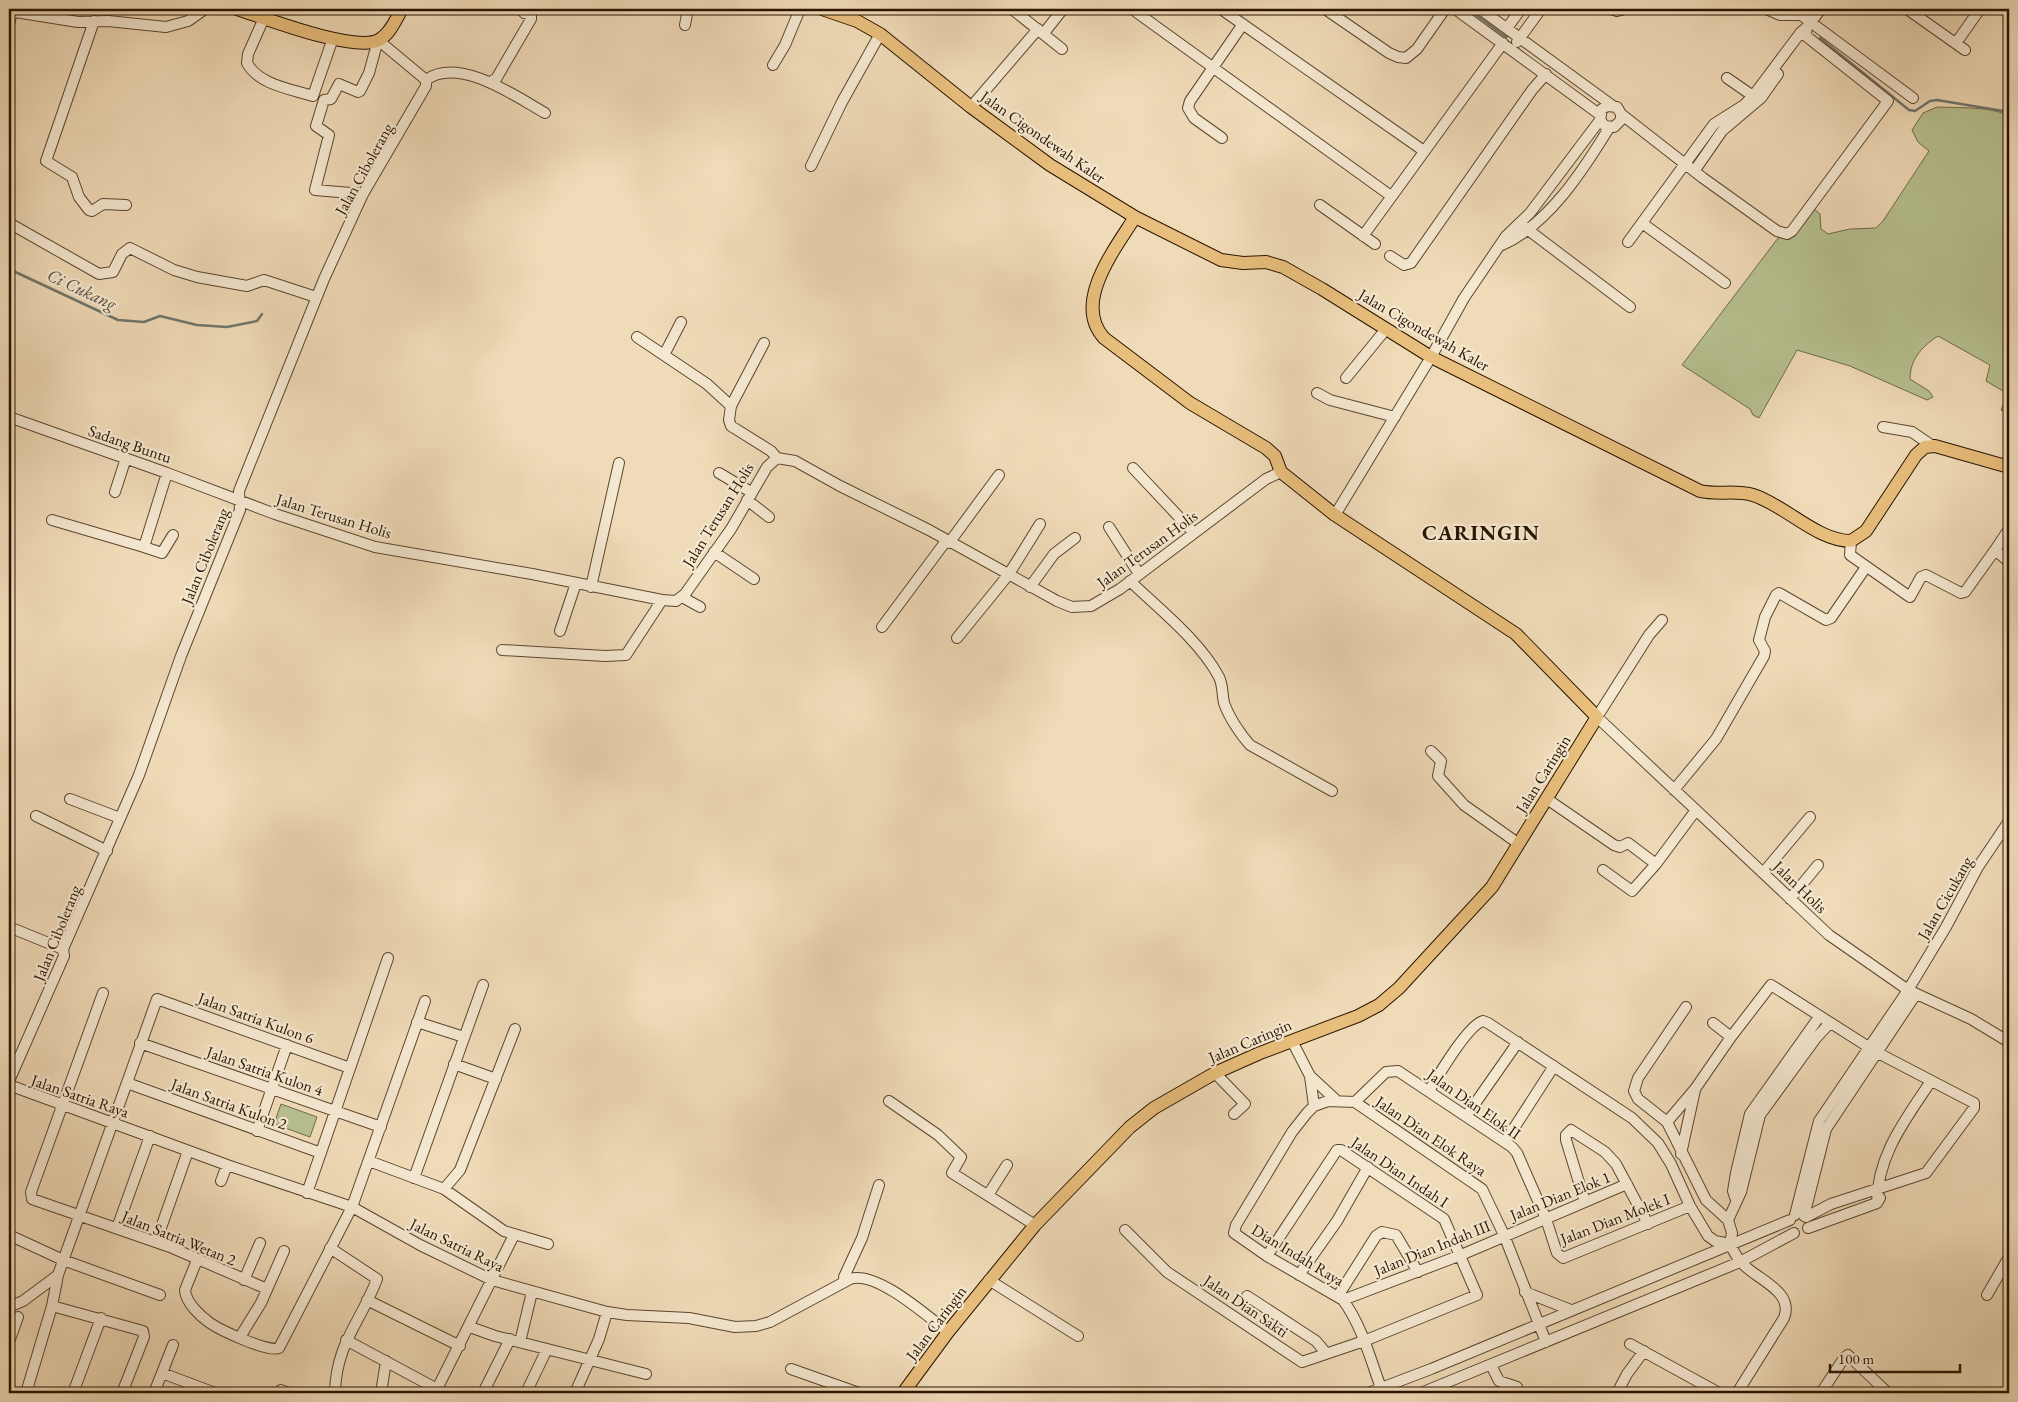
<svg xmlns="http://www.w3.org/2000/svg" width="2018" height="1402" font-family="'EB Garamond',serif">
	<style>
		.green { fill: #b7c190; stroke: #706a48 }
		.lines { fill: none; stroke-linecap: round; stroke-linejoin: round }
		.stream { stroke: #6f776e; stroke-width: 2.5 }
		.minor-casing { stroke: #5c462e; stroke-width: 12 }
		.major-casing { stroke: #2a1400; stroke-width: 14 }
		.minor { stroke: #f5e8d1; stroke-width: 10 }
		.major { stroke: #e8be7c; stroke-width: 12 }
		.labels { text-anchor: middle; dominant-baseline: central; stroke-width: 4.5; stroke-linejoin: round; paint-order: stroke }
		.street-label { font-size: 16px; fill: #2a1400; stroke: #f5e8d1 }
		.water-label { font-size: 18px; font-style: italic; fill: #524e40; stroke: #f5e8d1 }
		.district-label { font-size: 21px; font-weight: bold; letter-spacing: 1px; fill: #2a1400; stroke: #f5e8d1 }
	</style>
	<rect width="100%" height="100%" fill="#f0dbb8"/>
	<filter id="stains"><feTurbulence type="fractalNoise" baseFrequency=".004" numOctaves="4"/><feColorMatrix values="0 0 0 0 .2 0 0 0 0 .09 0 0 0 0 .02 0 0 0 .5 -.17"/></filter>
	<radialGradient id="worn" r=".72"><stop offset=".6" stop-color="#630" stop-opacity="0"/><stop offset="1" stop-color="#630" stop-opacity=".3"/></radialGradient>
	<path class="green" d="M1937,107C1954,108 1997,106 2009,117V413L2001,410L2008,394L1986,381L1990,365L1938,336C1921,347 1910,360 1910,379L1929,391L1933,397L1927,400L1850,366L1797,350L1759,418L1753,415L1750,409L1682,365L1778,238C1796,238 1805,223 1814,209L1820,214L1821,229L1828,234L1850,229L1876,228L1883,221L1929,151L1918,142L1912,130L1923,113Z
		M281,1104L317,1117L310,1137L274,1124Z"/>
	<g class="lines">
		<path class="stream" d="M1468,9L1506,37L1508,35
			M1820,38L1909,110L1915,111L1930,101L1937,100L2009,112
			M9,269L118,320L144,322L160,316L197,325L227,327L257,321L262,314"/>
		<g class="minor-casing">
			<path id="minor" d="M1012,9L1062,49
				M1132,9L1391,196
				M1221,9L1424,151
				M1325,9L1389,53L1398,57L1406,58L1417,49L1445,9
				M1455,9L1599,114
				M1480,9L1613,106
				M1611,9L1617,11L1624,9
				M1766,9L1780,15H1801L1913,98
				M1907,9L1965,50
				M9,11L78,22L108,21L166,27L188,21L205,9
				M264,18L248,54L247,63C259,85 291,89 313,96L333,38
				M94,21L46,161L72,177L79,197L89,210L92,211L103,204L126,205
				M9,24L12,12
				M685,25L688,9
				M1507,28L1521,9
				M1044,33L1063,9
				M1806,33L1807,27L1821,9
				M1517,42L1541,9
				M1956,43L1980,9
				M773,65L785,45L800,9
				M1727,78L1753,96
				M426,80C459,56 515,96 545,113
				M490,82L496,79L531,19V15L524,13L521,9
				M971,107L1038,29
				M1621,114V120L1614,127L1605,126L1600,120L1602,109L1607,106L1617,107L1621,114L1703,178L1777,231L1787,234L1792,231L1888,101L1801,32
				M1222,138L1194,118L1188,108L1190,101L1243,24
				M811,166L842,102L880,34
				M1695,170L1722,131L1761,98L1778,74
				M1320,205L1375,244
				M9,223L99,274L113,272L122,254L130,248L174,270L197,277L247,286L264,280L316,297
				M1642,223L1725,283
				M1523,226L1630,307
				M1363,236L1503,43
				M1628,242L1714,124L1744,105L1753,96L1801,32L1807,27
				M1502,245C1548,225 1584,169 1609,128
				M1390,256L1404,265L1411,263L1532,90L1546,74
				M637,337L707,384L731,406
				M764,343L731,406L729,420L731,426L771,451L777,458
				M664,355L681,322
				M1346,378L1386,329
				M1317,393L1330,400L1395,417
				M9,417L167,473L275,514L375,547L532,574L662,600L676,601L685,594L731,529L767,467L777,458L795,461L840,486L929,530L1057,601L1072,607L1091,606L1120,589L1266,479L1281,472
				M1883,427L1912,432L1931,445
				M1133,468L1194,533
				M719,473L751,492
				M115,492L126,458
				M747,500L769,517
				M1335,515L1431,357L1464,298L1506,236L1530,213L1600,120
				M52,520L144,547L167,473
				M1109,527L1139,574
				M2009,529L1995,550L2009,562
				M1851,541L1850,555L1910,597L1921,577L1926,575L1961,593L1965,592L1995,550
				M949,543L999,475
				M144,547L162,553L173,535
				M714,552L754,579
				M1130,581C1159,609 1200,641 1219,677C1223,685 1222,694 1224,703C1229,717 1240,734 1250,745L1332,791
				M591,587L619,463
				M1030,587L1054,554L1075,538
				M682,597L700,607
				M1662,620L1649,635L1597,717L1829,935L1908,990L1971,1019L2009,1042
				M882,627L946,541
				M560,631L576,583
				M957,638L1009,574L1040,524
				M502,650L605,656L626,655L662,600
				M1431,751L1441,761L1438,776L1464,805L1519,844
				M1674,790L1716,739L1764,656L1765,651L1759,640L1765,617L1776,595L1779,593L1826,620L1831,618L1866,567
				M70,799L120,818
				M1547,799L1614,845L1620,847L1628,843L1656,864
				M36,816L107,851
				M1603,870L1632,891L1656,864L1696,810
				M1763,873L1810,817
				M1790,899L1818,865
				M9,927L63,949
				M103,993L31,1192L32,1199L170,1247L267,1289
				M1686,1007L1638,1078L1634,1091L1638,1099L1667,1122L1706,1200L1728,1220
				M417,1022L464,1037
				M1713,1023L1731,1037
				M1292,1041L1310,1076L1314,1106
				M140,1043L381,1127
				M454,1064L496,1079
				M1215,1073L1245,1104L1234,1114
				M1310,1076L1336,1100
				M9,1081L64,956L63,949L139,775L181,656L240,510L239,491L324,279L363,194L426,86V80L378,40L369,73L360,91L358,92L339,84L331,99L324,100L316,126L329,135L315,190L363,194
				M127,1083L321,1153
				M9,1085L227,1165L352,1207L420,1245L492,1280L607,1312L627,1315L689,1318L735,1327L756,1326L770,1322L850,1279C876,1270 927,1316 948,1332
				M1429,1091C1438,1076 1468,1025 1483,1021L1488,1023L1632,1118L1658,1143L1671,1164L1690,1206L1708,1236L1715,1241L1730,1244
				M889,1101L938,1135L961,1157L952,1173L1035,1225
				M1355,1102L1386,1072L1398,1071L1512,1147L1517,1153L1546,1219L1557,1253L1563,1258L1690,1206
				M1467,1115L1518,1042
				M1667,1122L1695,1089L1731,1037L1771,985L1878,1053L1974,1103V1108L1926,1173L1831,1204L1806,1217
				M257,1131L287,1045
				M1505,1142L1554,1066
				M1681,1154L1695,1090
				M369,1161L444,1189L504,1231L548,1244
				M414,1178L483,985
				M221,1181L227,1165
				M444,1189L460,1170L515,1029
				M307,1193L388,958
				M988,1195L1007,1165
				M1736,1200L1733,1191L1736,1173L1750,1114L1819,1017
				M1585,1202L1566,1140V1135L1571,1130L1605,1152L1616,1164L1648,1224
				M1877,1203C1877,1155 1906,1119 1931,1081
				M1795,1215L1819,1121L1908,990L1946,927L1978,867L2009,821
				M1804,1216L1826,1129L1916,994
				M117,1228L150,1136
				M1808,1228L1877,1203L1880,1198
				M1125,1230L1167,1272L1302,1362L1364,1341L1477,1295L1444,1219L1341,1150H1337L1267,1256
				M9,1235L63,1260L160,1295
				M156,1242L188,1151
				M1730,1244L1732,1233L1728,1220L1741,1192L1760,1115L1816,1038L1829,1024
				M1730,1244C1733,1250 1736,1256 1740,1261C1754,1279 1795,1290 1784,1318L1737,1393
				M330,1248L377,1279C361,1322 336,1343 335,1393
				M197,1260L185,1290C186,1303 200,1316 210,1323C220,1330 269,1353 279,1348L352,1207L425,1001
				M1299,1275L1337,1221L1368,1167
				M844,1277L862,1238L879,1185
				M244,1280L260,1243
				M989,1280L1078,1336
				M1525,1292L1571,1310
				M1987,1295L2009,1257
				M1247,1296L1316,1341L1326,1353
				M1338,1296L1376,1236L1382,1232L1396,1235L1418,1272
				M367,1300L460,1346
				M1343,1300L1461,1255L1627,1184
				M52,1306L143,1331L144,1337L122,1393
				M9,1307L23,1301L58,1275
				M470,1327L495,1336L646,1374
				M240,1337L261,1303L284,1251
				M346,1340L437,1389
				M9,1342L18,1317
				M520,1342L532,1292
				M1630,1344L1719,1393
				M1491,1365L1499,1381L1517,1387
				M791,1369L859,1393
				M162,1373L215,1393
				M1381,1388C1370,1358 1362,1326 1343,1300L1267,1256L1234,1233L1236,1225L1292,1132L1307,1113L1314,1106L1328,1101L1355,1102L1482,1189L1504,1235L1546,1342
				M281,1390L289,1393
				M26,1393L52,1306L58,1275L157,999L350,1068
				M73,1393L101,1318
				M154,1393L173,1345
				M381,1393L386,1361
				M435,1393L514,1235
				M483,1393L510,1339
				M526,1393L547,1349
				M575,1393L599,1339L607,1312
				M1368,1393L1431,1369L1790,1220
				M1421,1393L1740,1262L1794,1233
				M1617,1393L1627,1374L1644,1351
				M1821,1393L1844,1358L1848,1355L1888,1393"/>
		</g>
		<g class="major-casing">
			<path id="major" d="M237,9C265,18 355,53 379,40C390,34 396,19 402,9
				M822,9L857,21L880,34L971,107L1050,165L1135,217L1221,260L1243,263L1266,262L1283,267L1322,289L1431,357L1700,491C1717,495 1737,490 1753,495C1785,505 1817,541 1851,541L1866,531L1916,455L1925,447L1935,446L2009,467
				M903,1393L948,1332L1035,1225L1130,1127L1154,1108L1215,1073L1260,1053L1358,1016L1379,1005L1399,988L1492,887L1597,717L1516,634L1335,515L1281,472L1275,456L1266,448L1190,403L1104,338C1072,303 1115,249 1135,217"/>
		</g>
		<use href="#minor" class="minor"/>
		<use href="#major" class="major"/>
	</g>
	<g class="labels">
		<g class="street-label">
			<text transform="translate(1043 137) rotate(35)">Jalan Cigondewah Kaler</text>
			<text transform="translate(364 169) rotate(-61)">Jalan Cibolerang</text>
			<text transform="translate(1424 330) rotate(30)">Jalan Cigondewah Kaler</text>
			<text transform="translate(130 444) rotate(19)">Sadang Buntu</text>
			<text transform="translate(718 515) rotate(-58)">Jalan Terusan Holis</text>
			<text transform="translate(334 516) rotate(17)">Jalan Terusan Holis</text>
			<text transform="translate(1147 549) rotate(-36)">Jalan Terusan Holis</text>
			<text transform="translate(205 556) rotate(-68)">Jalan Cibolerang</text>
			<text transform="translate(1543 774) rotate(-58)">Jalan Caringin</text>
			<text transform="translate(1800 887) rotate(44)">Jalan Holis</text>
			<text transform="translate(1945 898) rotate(-60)">Jalan Cicukang</text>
			<text transform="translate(57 933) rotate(-68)">Jalan Cibolerang</text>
			<text transform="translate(256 1018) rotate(20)">Jalan Satria Kulon 6</text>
			<text transform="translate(1250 1041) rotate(-23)">Jalan Caringin</text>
			<text transform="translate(265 1071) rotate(19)">Jalan Satria Kulon 4</text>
			<text transform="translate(80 1096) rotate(19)">Jalan Satria Raya</text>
			<text transform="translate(229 1104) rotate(20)">Jalan Satria Kulon 2</text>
			<text transform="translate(1474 1104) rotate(35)">Jalan Dian Elok II</text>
			<text transform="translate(1431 1136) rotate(34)">Jalan Dian Elok Raya</text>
			<text transform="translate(1400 1172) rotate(34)">Jalan Dian Indah I</text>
			<text transform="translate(1560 1196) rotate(-22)">Jalan Dian Elok 1</text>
			<text transform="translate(1615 1219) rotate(-21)">Jalan Dian Molek I</text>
			<text transform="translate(179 1238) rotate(22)">Jalan Satria Wetan 2</text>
			<text transform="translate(457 1245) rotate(26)">Jalan Satria Raya</text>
			<text transform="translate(1432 1248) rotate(-22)">Jalan Dian Indah III</text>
			<text transform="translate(1298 1255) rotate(31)">Dian Indah Raya</text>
			<text transform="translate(1246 1306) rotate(34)">Jalan Dian Sakti</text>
			<text transform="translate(936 1323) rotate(-53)">Jalan Caringin</text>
		</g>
		<g class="water-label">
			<text transform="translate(82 289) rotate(25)">Ci Cukang</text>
		</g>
		<g class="district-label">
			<text x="1481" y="532">CARINGIN</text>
		</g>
	</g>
	<rect width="2018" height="1402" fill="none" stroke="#f0dbb8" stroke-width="30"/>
	<rect x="10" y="10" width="1998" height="1382" fill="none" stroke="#2a1400" stroke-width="2.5"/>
	<rect x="15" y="15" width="1988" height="1372" fill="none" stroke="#2a1400"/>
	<path d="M1830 1364v8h130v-8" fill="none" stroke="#2a1400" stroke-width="2.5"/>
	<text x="1838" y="1364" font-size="15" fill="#2a1400" stroke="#f5e8d1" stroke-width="4" paint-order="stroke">100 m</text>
	<rect width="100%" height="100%" filter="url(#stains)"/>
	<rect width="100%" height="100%" fill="url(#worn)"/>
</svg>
